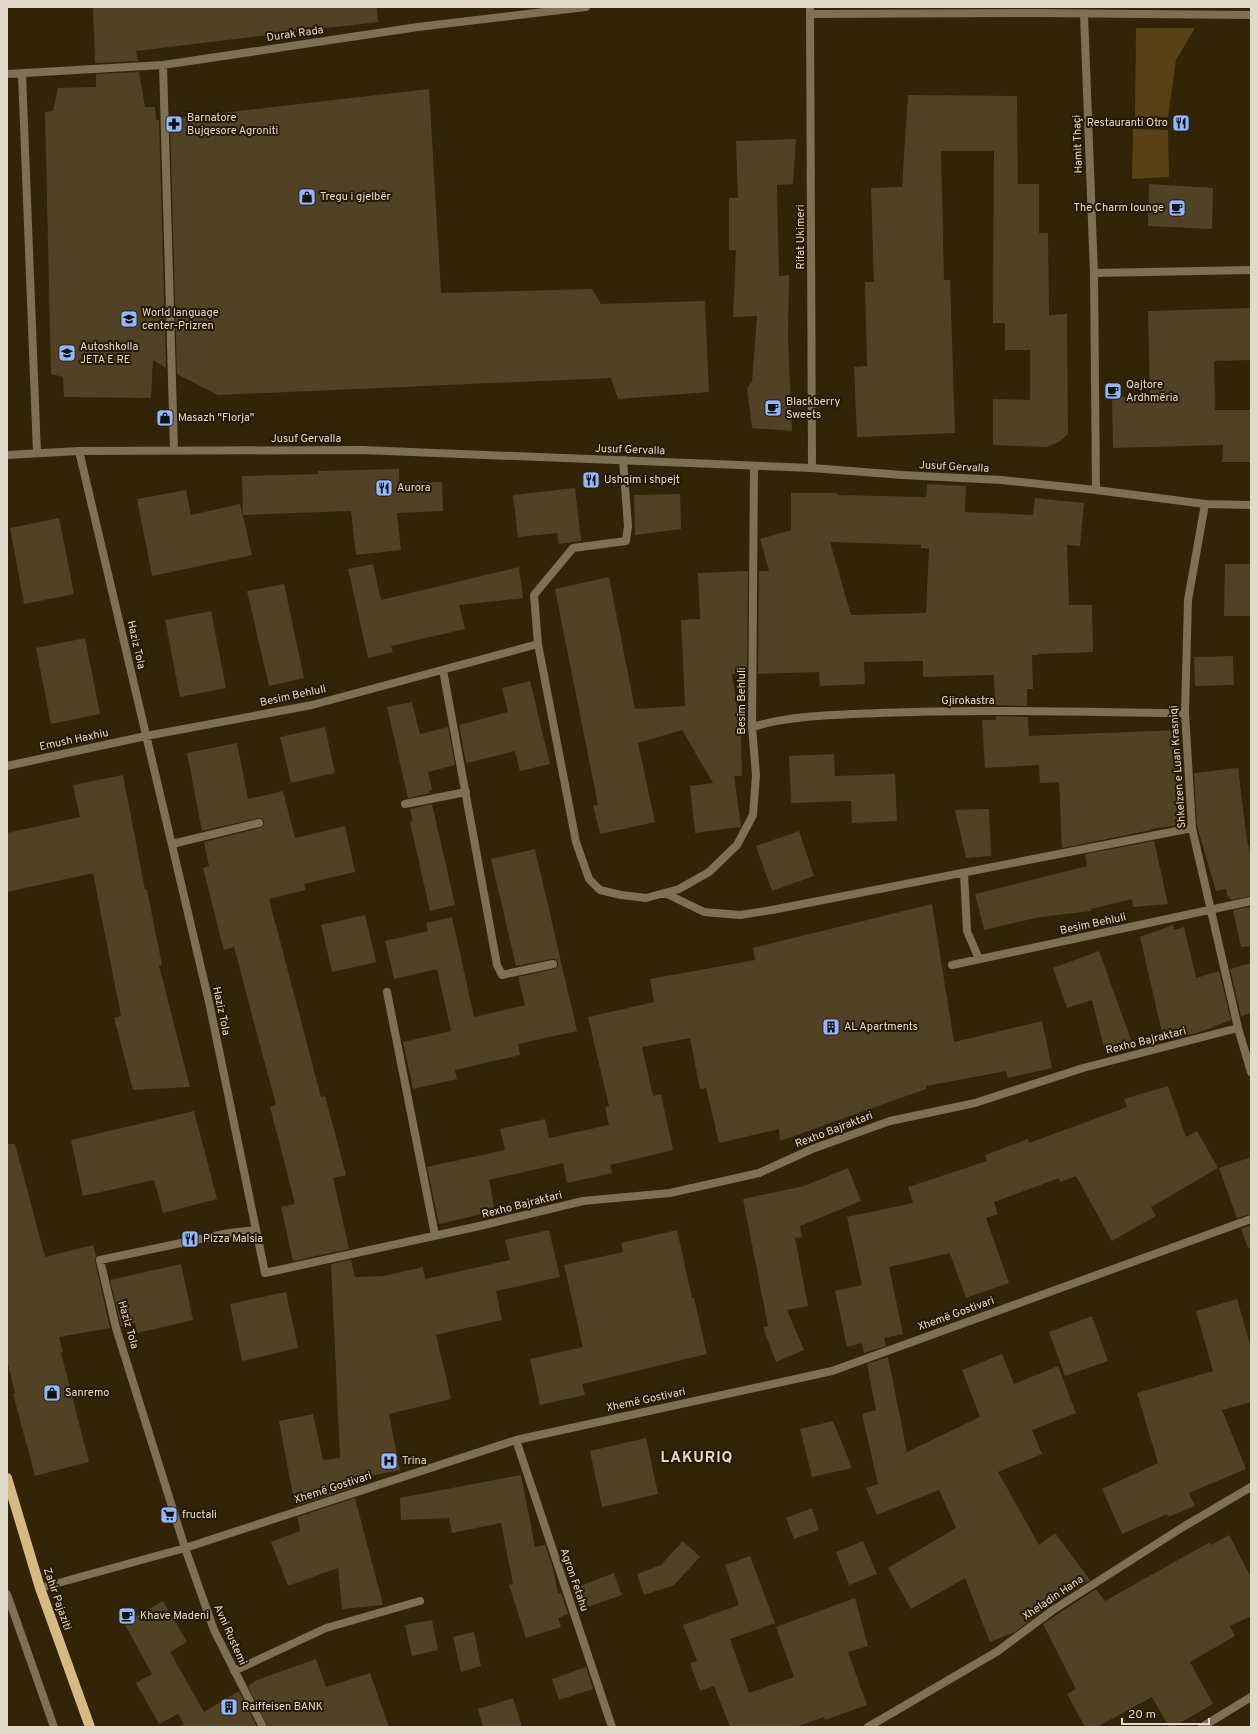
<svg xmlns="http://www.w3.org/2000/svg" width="1258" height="1734" font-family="Overpass,sans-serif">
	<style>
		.green { fill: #584215 }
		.building { fill: #514226; fill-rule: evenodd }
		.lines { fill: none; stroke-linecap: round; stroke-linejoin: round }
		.minor { stroke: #7e6f55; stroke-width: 8 }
		.tertiary { stroke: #7e6f55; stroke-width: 8 }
		.primary { stroke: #d8b980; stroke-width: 10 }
		.labels { text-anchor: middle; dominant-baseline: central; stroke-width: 4; stroke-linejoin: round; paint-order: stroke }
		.street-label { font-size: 11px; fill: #e1d9c9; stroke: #271a00 }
		.poi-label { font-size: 11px; fill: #e1d9c9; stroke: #271a00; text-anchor: start }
		.district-label { font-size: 15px; font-weight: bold; letter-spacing: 1px; fill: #e1d9c9; stroke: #271a00 }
	</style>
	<rect width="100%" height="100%" fill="#312407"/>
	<path class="green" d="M1136,28H1195L1176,60L1168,117H1135Z
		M1133,129L1168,130L1169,177L1132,179Z"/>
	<path class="building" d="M93,7H377L378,22L136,51L138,61L95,63Z
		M139,72L145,107H155L156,120H159L166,368L153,360L151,398L64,397L63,377L51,374L45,112L53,111L58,88L96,87V74Z
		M429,89L441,293L592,289L601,304L705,301L709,392L618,399L611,378L218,395L177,374L170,119Z
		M908,95L1017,96L1018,184H1039V233H1048L1049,315L1067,314L1068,434L1059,442L1047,447L993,445V399L1030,400V350H1005V323H993L994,151H941L944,280H950L955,433L857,437L854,367L867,366L865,282H874L871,188L902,187Z
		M796,139L793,184L777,185L779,276L789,275L788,337L792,431L752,428L747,388L752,382L757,316L733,317L736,250H729V198H738L736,141Z
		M1149,184L1213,188L1212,229L1148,226Z
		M1251,308V360L1214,361L1215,410H1251V462H1222L1223,445L1113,448L1112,397L1150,396L1148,311Z
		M399,469V483L442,482L443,511L397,513L401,550L356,555L351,511L243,515L242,476L318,474V471Z
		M927,484L966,486L965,512L1033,515L1035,498L1084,503L1080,546L1067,545L1069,605H1092L1093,652L1038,654V655H1032L1033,689H1027V706L995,705L994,675L923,677V661L864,662L865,684L820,686L819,672L758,674L759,571H769L760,539L791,530V493H837V495L926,497ZM830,542L921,545V548L929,549L926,613L851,615Z
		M575,488L581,541L559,544L557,533L518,537L513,495Z
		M186,490L191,515L240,504L252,555L152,576L137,499Z
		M680,494L681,529L635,535L634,495Z
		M59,518L74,594L24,604L10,528Z
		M373,564L381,600L519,567L523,598L459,605L465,629L391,646L393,652L368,658L348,569Z
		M1225,564H1251V616H1224Z
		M748,571L747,674H732L741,735L742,776H734L741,826L739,829V827L695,833L690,786L713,783L682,730L638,743L655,822L600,834L593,806L598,805L555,589L609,577L635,709L685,706L681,620L700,619L698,573Z
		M284,584L304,678L269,686L247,591Z
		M211,611L226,688L180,697L165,620Z
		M85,638L100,714L51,724L36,648Z
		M1233,656L1234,685L1195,686L1194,657Z
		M530,681L550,764L520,771L515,751L466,763L459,725L508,712L502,688Z
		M412,702L420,734L448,727L455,765L428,772L432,790L429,791L430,793L408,798L387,707Z
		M996,716L1028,717L1029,736L1177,730V776L1183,775L1186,824L1151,829V830L1062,848L1059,782L1040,783L1039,765L985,768L982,720H996Z
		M325,727L335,773L291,783L280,737Z
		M237,743L248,799L283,791L295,838L345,826L355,872L304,884L306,890L269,899L321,1097L325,1096L346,1175L333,1178L349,1249L293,1261L281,1207L295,1204L270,1107L276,1105L234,947L224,950L203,868L209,866L204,842L260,828L263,827L264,822L263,819L258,818L202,831L187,753Z
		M834,754L835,776L895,774L897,821L852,823L851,801L791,803L789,756Z
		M1238,768L1247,841L1251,855V896L1231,900L1230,897L1228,898L1226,889L1216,891L1197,826L1194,773Z
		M123,775L145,890H147L162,965L159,966L190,1087L133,1090L114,1018L121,1016L93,873L7,892V833L80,817L73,785Z
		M432,804L455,905L430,911L410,822L413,821L410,809Z
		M989,809L991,856L966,858L955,810Z
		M799,831L814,876L772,891L756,846Z
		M1154,841L1168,904L1133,907L1132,899L1091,909V911L1040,917L984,930L975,894L1087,866L1085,854Z
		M535,849L577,1031L518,1044L520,1055L455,1070L457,1079L413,1089L403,1042L451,1031L437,969L394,979L385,941L428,931L426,923L452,917L474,1017L525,1005L518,977L554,969L558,966V962L555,959H552L516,966L491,859Z
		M932,904L954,1042L1042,1021L1052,1068L1008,1078L1006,1071L926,1086V1089L780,1141L779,1129L719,1143L706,1088L700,1089L690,1038L642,1047L653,1096L661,1094L673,1150L610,1165L612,1173L567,1183L563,1163L489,1180L495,1211L439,1224L427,1167L505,1150L500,1129L545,1119L549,1138L609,1125L605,1107L609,1106L588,1017L654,1002L650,979L755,960L753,948Z
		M1251,907V946L1241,947L1233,910Z
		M365,915L376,962L332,972L321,925Z
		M1173,925L1174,930L1184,927L1196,978L1219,971L1231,1020L1200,1032L1164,1041L1140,937Z
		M1099,951L1134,1048L1106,1055L1092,1000L1067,1008L1053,968Z
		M1251,963V1013L1241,1016L1230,969Z
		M1168,1086L1186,1137L1197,1131L1218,1168L1151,1207L1156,1216L1112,1241L1076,1176L1060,1182L1059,1178L994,1202L998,1214L986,1218L1009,1283L966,1298L950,1253L889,1267L903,1334L884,1338L886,1346L864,1353L862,1343L847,1347L835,1291L862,1285L847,1217L913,1203L908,1187L987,1161L985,1155L1028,1139L1029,1143L1127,1107L1124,1099Z
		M194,1111L217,1199L163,1213L154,1180L83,1196L71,1140Z
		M7,1144H15L45,1257L93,1245L96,1256L95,1261L110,1328L59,1337L63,1352L61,1353L89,1462L35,1476L13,1394L15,1393L7,1360Z
		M1251,1157V1214L1237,1218L1219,1168Z
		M848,1168L861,1201L800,1226L802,1237L795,1238L808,1306L787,1310L804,1350L776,1362L763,1328L768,1326L743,1199L804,1186Z
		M1251,1225V1248H1248L1241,1229Z
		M549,1230L560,1277L496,1291L502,1320L436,1335L451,1399L389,1414L400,1470L350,1480L352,1488L295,1506L279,1421L313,1414L323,1460L340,1458L331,1264L351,1260L355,1277L384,1276L423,1267L425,1279L510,1260L505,1240Z
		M677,1230L692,1298H694L707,1354L582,1384L585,1395L540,1405L530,1359L583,1347L564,1265L623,1252L621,1243Z
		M181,1264L193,1320L137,1333L135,1323L121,1326L110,1280Z
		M286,1292L298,1348L242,1361L230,1304Z
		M1237,1299L1251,1348V1402L1222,1410L1246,1469L1189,1493L1195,1506L1168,1517L1167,1514L1122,1534L1102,1489L1158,1463L1137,1393L1213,1371L1196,1311Z
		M1092,1316L1108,1361L1065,1376L1049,1332Z
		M1002,1354L1014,1384L1058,1366L1076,1413L1032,1430L1042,1454L998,1472L1039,1545L1055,1533L1090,1580L1050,1605L1015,1632L990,1642L965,1578L911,1609L888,1568L956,1528L939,1490L877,1515L866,1488L878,1484L862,1414L876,1410L867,1364L888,1357L907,1452L980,1417L962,1370Z
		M833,1421L852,1468L812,1477L800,1429Z
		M646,1438L658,1494L602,1507L590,1451Z
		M521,1475L535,1547L545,1545L553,1568L558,1594L561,1593L568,1614L558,1618L561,1627L526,1638L509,1585L513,1584L501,1523L452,1533L449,1518L401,1520L400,1498Z
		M355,1498L383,1605L342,1609L338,1568L288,1586L271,1542L300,1531L297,1517Z
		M812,1508L819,1530L794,1539L786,1518Z
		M1229,1535L1251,1577V1616L1230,1626L1235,1636L1190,1662L1213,1704L1173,1727H1169L1152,1697L1097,1727H1085L1067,1694L1076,1689L1043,1624L1096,1589L1105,1601L1210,1542L1211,1545Z
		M683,1541L700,1557L674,1585L644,1595L637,1574L661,1565Z
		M863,1541L877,1574L849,1585L836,1552Z
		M750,1556L775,1623L730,1639L749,1693L794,1677L776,1627L855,1598L868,1646L848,1652L867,1705L825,1720L824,1717L796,1727H730L714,1686L700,1691L690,1663L697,1661L683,1625L739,1605L725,1565Z
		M614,1573L622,1595L579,1610L572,1589Z
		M163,1601L187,1642L170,1652L204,1712L239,1691L257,1727H178L184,1724L178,1714L159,1724L136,1683L152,1674L124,1623Z
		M432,1620L438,1650L412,1656L405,1625Z
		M474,1632L481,1666L461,1672L453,1637Z
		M316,1659L326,1687L370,1673L389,1727H268L248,1686L257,1680Z
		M586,1667L593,1689L559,1700L552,1679Z
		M513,1698L522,1727H483L478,1709Z"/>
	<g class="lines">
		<path class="minor" d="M810,7L812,468
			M810,14L1036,13L1251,15
			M1084,14L1094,273L1096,490
			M163,65L174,450
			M7,74L163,65L418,27L586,7
			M22,74L37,453
			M1094,273L1251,270
			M79,451L209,1002L265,1273L484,1225L583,1201L670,1193L759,1173L812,1149L890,1121L975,1103L1083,1068L1238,1028
			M623,460L628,526L626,541L573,548L534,595L538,644L576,842L589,879L600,890L621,895L646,898L679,889L709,872L737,845L753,815L756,775L752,727L754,466
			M1205,504L1188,600L1185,713L1192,828L1238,1028L1251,1072
			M443,670L497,965L502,975L553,964
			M752,727C793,715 836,715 878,713C980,709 1083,712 1185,713
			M7,766L146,736L312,705L538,644
			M405,804L466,792
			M172,844L259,823
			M964,873L967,931L979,959
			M665,893L704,912L740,915L772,910L1192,828
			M952,965L1251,901
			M387,992L435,1235
			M256,1230L229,1233L100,1260L116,1328L185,1548L214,1630L263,1727
			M516,1440L612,1727
			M40,1588L185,1548L516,1440L832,1371L1251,1219
			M234,1671L326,1628L420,1601
			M868,1727L998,1651L1053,1610L1183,1527L1251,1487
			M1202,1727L1251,1697"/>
		<path class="tertiary" d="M7,455L79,451L362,450L812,468L902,475L1001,480L1096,490L1205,504L1251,505
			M7,1594L54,1727"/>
		<path class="primary" d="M7,1478L40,1588L90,1727"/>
	</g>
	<defs>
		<g id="restaurant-square" transform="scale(0.9)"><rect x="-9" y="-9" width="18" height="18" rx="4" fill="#92b7fd" stroke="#271a00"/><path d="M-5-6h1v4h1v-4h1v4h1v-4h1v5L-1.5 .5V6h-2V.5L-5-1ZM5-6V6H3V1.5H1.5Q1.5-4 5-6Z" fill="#111"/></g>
		<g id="pharmacy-square" transform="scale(0.9)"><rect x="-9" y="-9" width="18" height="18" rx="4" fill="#92b7fd" stroke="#271a00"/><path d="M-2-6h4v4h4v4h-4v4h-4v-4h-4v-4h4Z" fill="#111"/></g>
		<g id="shop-square" transform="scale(0.9)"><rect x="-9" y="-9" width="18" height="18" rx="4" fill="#92b7fd" stroke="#271a00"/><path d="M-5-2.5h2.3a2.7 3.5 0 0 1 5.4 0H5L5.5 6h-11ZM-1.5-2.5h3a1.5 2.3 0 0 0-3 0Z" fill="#111"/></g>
		<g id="cafe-square" transform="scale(0.9)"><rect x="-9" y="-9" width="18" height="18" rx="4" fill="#92b7fd" stroke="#271a00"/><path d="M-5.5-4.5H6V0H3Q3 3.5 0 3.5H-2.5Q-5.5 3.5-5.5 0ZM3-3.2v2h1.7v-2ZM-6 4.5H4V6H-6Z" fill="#111"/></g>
		<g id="school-square" transform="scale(0.9)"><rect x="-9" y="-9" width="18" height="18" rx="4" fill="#92b7fd" stroke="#271a00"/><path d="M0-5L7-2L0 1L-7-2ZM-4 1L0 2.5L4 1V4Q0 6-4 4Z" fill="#111"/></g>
		<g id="building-square" transform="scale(0.9)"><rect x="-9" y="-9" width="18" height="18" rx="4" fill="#92b7fd" stroke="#271a00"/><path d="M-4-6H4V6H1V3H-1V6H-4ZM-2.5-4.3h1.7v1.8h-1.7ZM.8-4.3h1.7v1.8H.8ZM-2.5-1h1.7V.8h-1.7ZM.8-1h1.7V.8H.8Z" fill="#111"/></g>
		<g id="hospital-square" transform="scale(0.9)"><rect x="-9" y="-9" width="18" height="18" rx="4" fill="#92b7fd" stroke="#271a00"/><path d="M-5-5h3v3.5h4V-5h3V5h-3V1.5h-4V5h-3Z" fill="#111"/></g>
		<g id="supermarket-square" transform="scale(0.9)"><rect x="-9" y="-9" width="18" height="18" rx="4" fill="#92b7fd" stroke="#271a00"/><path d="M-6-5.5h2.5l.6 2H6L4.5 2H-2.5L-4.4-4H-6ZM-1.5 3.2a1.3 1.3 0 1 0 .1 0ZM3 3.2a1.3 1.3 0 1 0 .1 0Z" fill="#111"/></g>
	</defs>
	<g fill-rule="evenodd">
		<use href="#restaurant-square" x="1181" y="123"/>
		<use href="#pharmacy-square" x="174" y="124"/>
		<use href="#shop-square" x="307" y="197"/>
		<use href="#cafe-square" x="1177" y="208"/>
		<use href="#school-square" x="129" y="319"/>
		<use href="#school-square" x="67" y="353"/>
		<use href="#cafe-square" x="1113" y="391"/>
		<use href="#cafe-square" x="773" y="408"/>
		<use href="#shop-square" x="165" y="418"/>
		<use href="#restaurant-square" x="591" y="480"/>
		<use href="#restaurant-square" x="384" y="488"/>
		<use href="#building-square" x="831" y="1027"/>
		<use href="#restaurant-square" x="190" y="1239"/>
		<use href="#shop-square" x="52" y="1393"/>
		<use href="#hospital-square" x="389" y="1461"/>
		<use href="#supermarket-square" x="169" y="1515"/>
		<use href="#cafe-square" x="127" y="1616"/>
		<use href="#building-square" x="229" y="1707"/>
	</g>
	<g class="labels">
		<g class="street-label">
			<text transform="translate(295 34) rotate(-8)">Durak Rada</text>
			<text transform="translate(1078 144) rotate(-92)">Hamit Thaçi</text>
			<text transform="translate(801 237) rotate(-90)">Rifat Ukimeri</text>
			<text x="306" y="439">Jusuf Gervalla</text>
			<text transform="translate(630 450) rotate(2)">Jusuf Gervalla</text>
			<text transform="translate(954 467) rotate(3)">Jusuf Gervalla</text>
			<text transform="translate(136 645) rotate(77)">Haziz Tola</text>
			<text transform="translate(293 696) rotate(-12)">Besim Behluli</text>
			<text transform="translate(742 701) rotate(-90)">Besim Behluli</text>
			<text x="968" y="701">Gjirokastra</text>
			<text transform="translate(74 740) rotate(-12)">Emush Haxhiu</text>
			<text transform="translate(1178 767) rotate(-94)">Shkelzen e Luan Krasniqi</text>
			<text transform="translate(1093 924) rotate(-12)">Besim Behluli</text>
			<text transform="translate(221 1011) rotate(78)">Haziz Tola</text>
			<text transform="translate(1146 1041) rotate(-14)">Rexho Bajraktari</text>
			<text transform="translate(834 1130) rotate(-21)">Rexho Bajraktari</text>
			<text transform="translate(522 1205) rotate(-14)">Rexho Bajraktari</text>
			<text transform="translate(956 1314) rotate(-20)">Xhemë Gostivari</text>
			<text transform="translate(128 1325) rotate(74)">Haziz Tola</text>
			<text transform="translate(646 1400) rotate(-12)">Xhemë Gostivari</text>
			<text transform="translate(333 1488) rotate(-18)">Xhemë Gostivari</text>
			<text transform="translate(574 1580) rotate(71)">Agron Fetahu</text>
			<text transform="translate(1053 1598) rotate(-34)">Xheladin Hana</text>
			<text transform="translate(57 1599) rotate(71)">Zahir Pajaziti</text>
			<text transform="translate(230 1635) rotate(66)">Avni Rustemi</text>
		</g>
		<g class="poi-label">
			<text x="187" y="118">Barnatore<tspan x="187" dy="13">Bujqesore Agroniti</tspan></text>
			<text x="1168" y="123" text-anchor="end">Restauranti Otro</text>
			<text x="320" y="197">Tregu i gjelbër</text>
			<text x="1164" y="208" text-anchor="end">The Charm lounge</text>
			<text x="142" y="313">World language<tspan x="142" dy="13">center-Prizren</tspan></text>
			<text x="80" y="347">Autoshkolla<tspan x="80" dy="13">JETA E RE</tspan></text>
			<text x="1126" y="385">Qajtore<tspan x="1126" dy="13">Ardhmëria</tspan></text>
			<text x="786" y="402">Blackberry<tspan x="786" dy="13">Sweets</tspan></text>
			<text x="178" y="418">Masazh "Florja"</text>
			<text x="604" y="480">Ushqim i shpejt</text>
			<text x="397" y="488">Aurora</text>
			<text x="844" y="1027">AL Apartments</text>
			<text x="203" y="1239">Pizza Malsia</text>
			<text x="65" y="1393">Sanremo</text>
			<text x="402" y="1461">Trina</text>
			<text x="182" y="1515">fructali</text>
			<text x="140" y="1616">Khave Madeni</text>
			<text x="242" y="1707">Raiffeisen BANK</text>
		</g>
		<g class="district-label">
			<text x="697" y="1458">LAKURIQ</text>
		</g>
	</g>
	<rect width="1258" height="1734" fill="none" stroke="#e1d9c9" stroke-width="16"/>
	<path d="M1122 1718v6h87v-6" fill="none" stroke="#e1d9c9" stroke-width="2"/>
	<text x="1128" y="1718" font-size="12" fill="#e1d9c9" stroke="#271a00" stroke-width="3" paint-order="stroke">20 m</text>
</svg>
